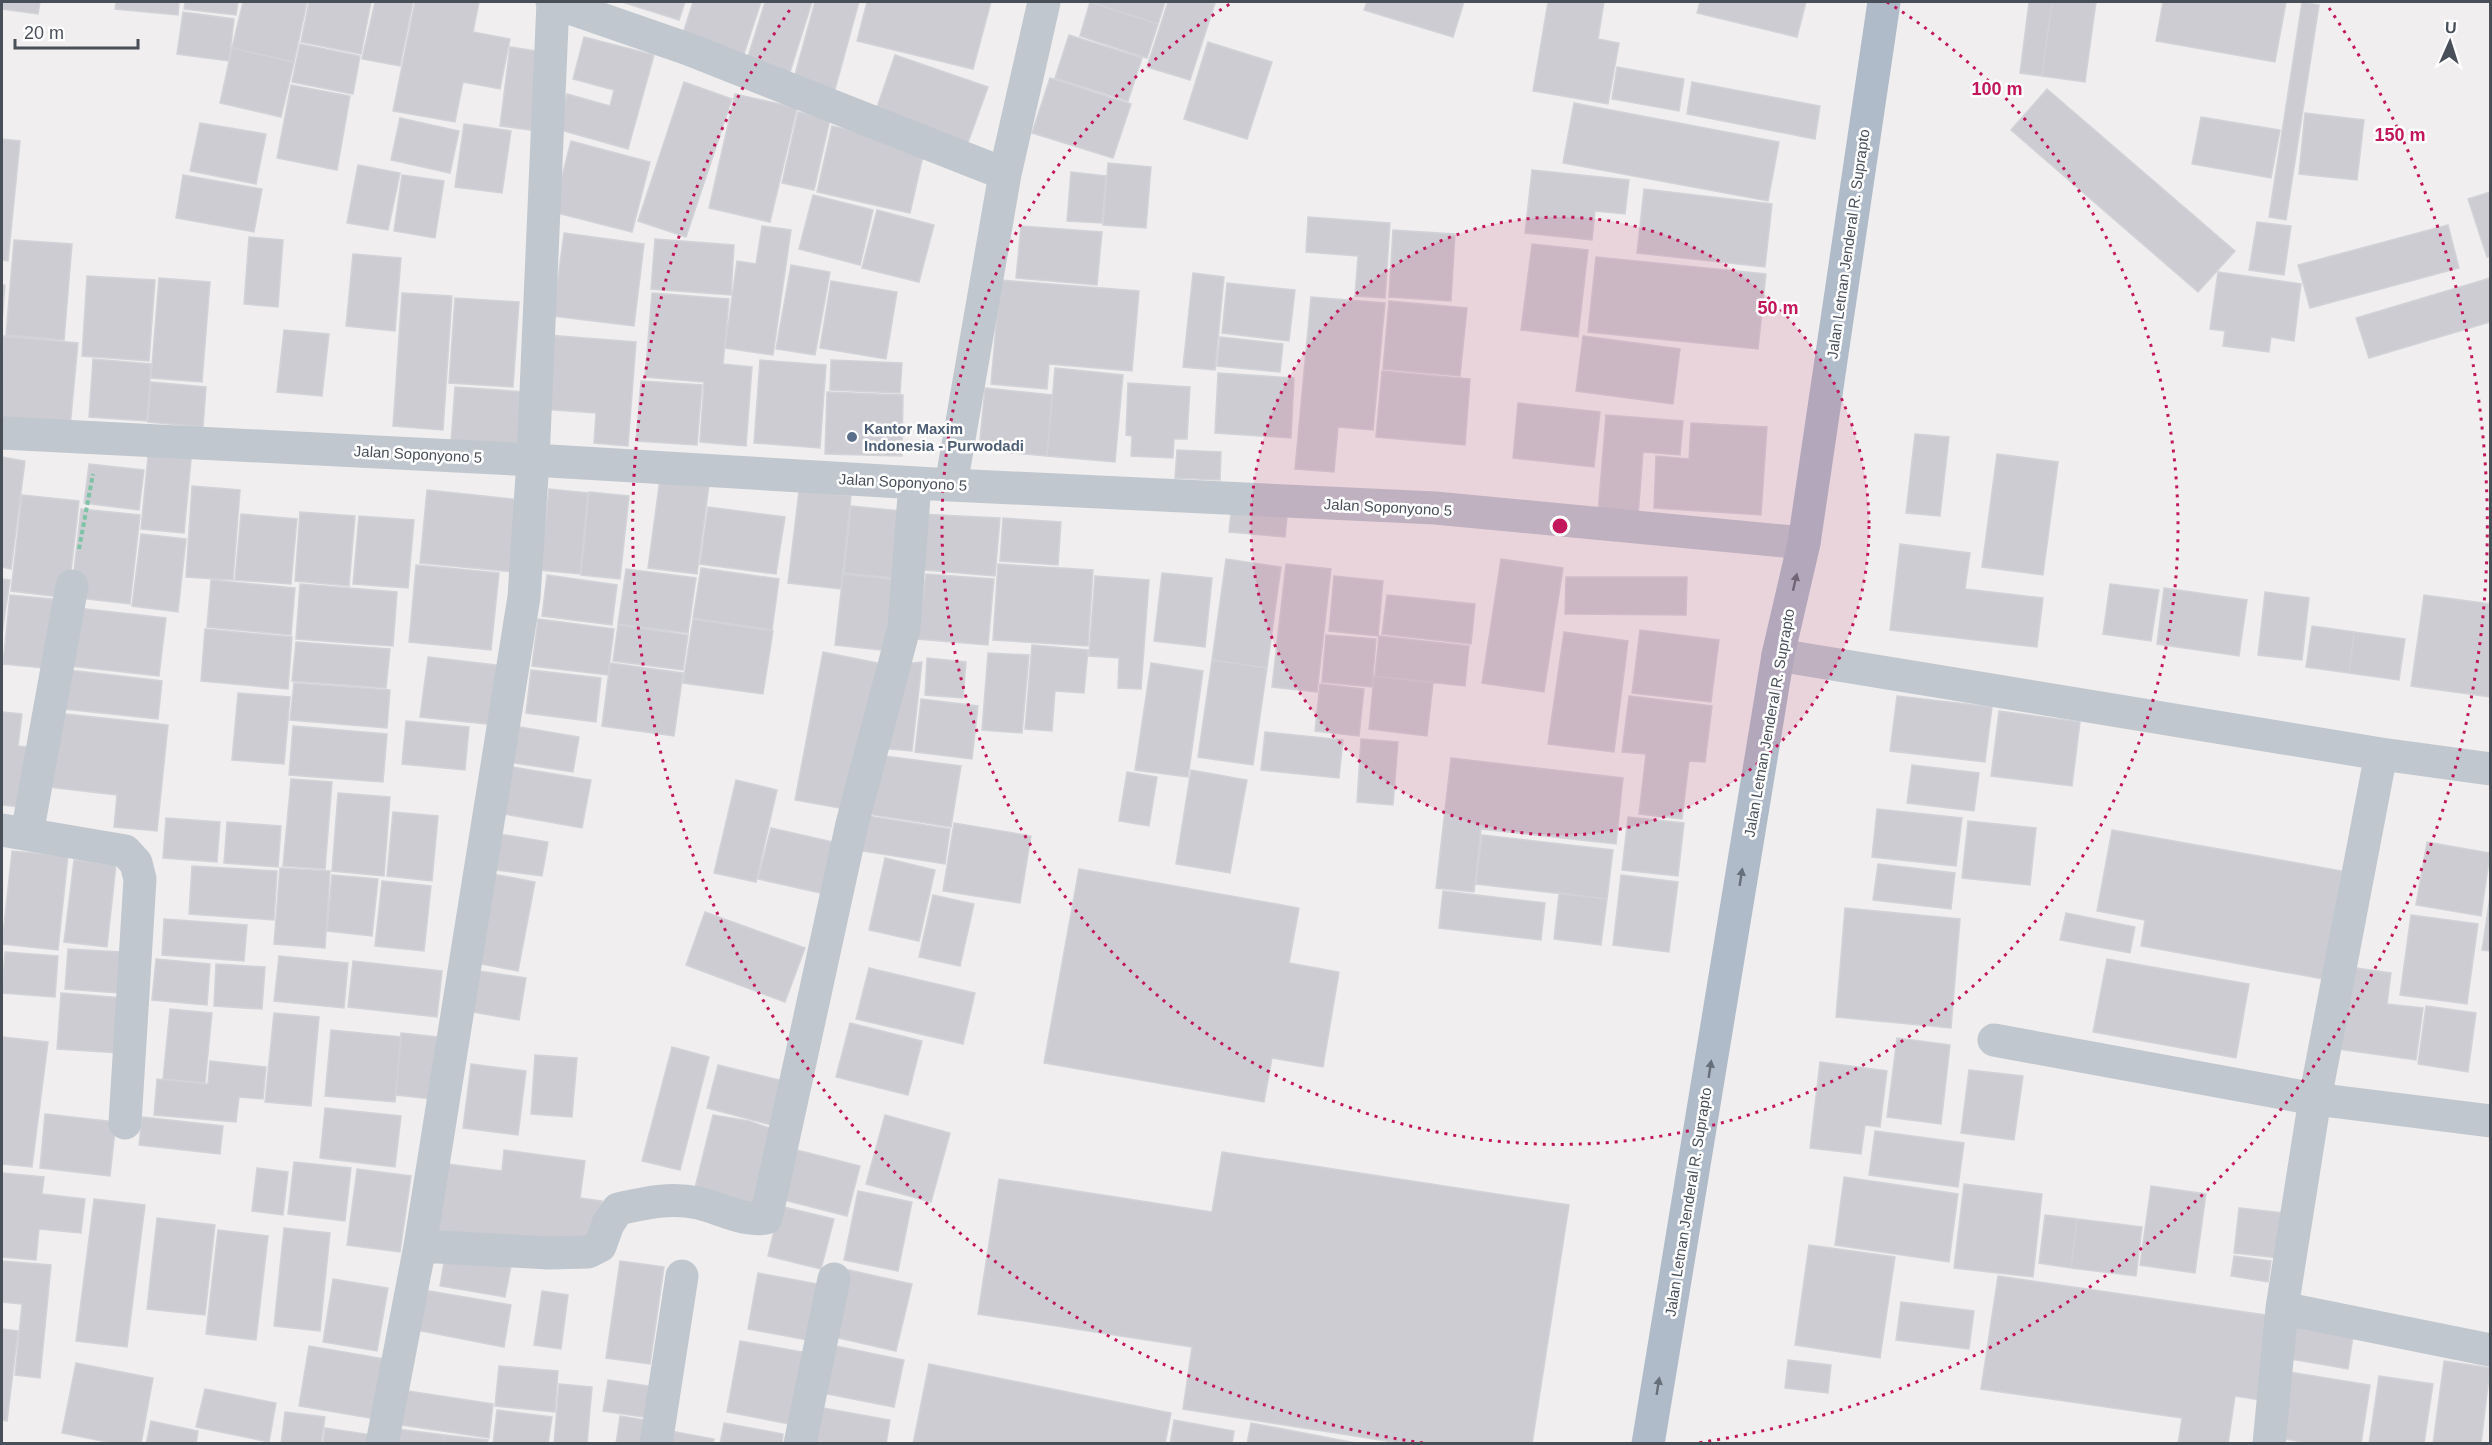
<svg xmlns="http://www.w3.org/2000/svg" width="2492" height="1445" font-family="Helvetica,sans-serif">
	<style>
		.building { fill: #ccccd2; stroke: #d2d3d8; stroke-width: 1.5 }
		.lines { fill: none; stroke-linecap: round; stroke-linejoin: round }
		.path { stroke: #7dc3a6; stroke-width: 4; stroke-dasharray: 4.5 3; stroke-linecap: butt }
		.minor { stroke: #c0c7ce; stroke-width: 33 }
		.primary { stroke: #b0bbc9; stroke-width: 33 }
		.oneway { fill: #676f7a }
		.ring { fill: none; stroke: #c2185b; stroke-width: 3; stroke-dasharray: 3 6 }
		.service-dot { fill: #5c6f8a; stroke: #fff; stroke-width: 2 }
		.labels { text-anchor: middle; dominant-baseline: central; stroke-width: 5; stroke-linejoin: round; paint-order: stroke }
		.street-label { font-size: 15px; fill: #484f58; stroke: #fff }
		.service-label { font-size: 15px; font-weight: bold; fill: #4e5e75; stroke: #fff; text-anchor: start }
		.centre { fill: #c2185b; stroke: #fff; stroke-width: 3 }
		.ring-label { font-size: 18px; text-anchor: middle; font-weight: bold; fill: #c2185b; stroke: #fff; stroke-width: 5; stroke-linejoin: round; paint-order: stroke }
	</style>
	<rect width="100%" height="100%" fill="#f0eeee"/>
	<path class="building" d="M2,2H40L38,14L2,9Z
		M116,2H179L178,15L115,9Z
		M185,2H238L236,15L184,9Z
		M243,2H307L294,62L232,48Z
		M309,2H371L361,54L301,42Z
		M375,2H413L400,66L362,59Z
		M415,2H479L473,32L510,39L500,89L463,82L455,122L393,111Z
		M622,2H685L679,20Z
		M693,2H761L741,63L680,43Z
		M765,2H812L790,72L747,60Z
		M815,2H859L834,93L793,82Z
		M867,2H991L973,69L857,41Z
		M1090,2L1158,24L1147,58L1080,36Z
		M1090,2H1165L1158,24Z
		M1168,2L1215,3L1190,80L1147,67Z
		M1367,2H1464L1453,37L1364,10Z
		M1548,2H1604L1598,39L1619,43L1608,104L1533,91Z
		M1700,2H1806L1797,37L1697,13Z
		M2029,2H2052L2042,76L2020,73Z
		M2052,2H2096L2085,82L2042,76Z
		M2163,2H2286L2275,62L2156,41Z
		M2302,2L2319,5L2286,220L2269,217Z
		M183,12L234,19L229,61L177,54Z
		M1069,35L1142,58L1128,101L1055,78Z
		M584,37L654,55L628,149L557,129L567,94L610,106L614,90L573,79Z
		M1208,42L1272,62L1247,139L1184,119Z
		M300,44L360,56L353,94L292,82Z
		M510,47L548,53L537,131L500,126Z
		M232,48L294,62L281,117L220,103Z
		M895,55L988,87L966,148L874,116Z
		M1617,67L1684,79L1679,111L1612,99Z
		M1050,78L1131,104L1113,158L1032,133Z
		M684,82L732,99L686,237L638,221Z
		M1692,82L1820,106L1815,139L1687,114Z
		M291,85L350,96L337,170L277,158Z
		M2047,89L2235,251L2198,292L2011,130Z
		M735,94L797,108L770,222L709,208Z
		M1574,103L1779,142L1768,201L1563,163Z
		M798,112L830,119L814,190L782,183Z
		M2305,113L2364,120L2357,180L2299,174Z
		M2201,117L2280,130L2271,178L2192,164Z
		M400,118L459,131L450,173L391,160Z
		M200,123L266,134L256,184L190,171Z
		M464,124L511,131L502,193L455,187Z
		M832,126L925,147L910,213L817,192Z
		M2,139L20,141L8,261L2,260Z
		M571,141L650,162L632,232L553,212Z
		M1108,163L1151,167L1146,228L1103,225Z
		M358,165L400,173L388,230L347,223Z
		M1532,170L1629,180L1625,214L1595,211L1592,240L1525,233Z
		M1071,172L1106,176L1102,223L1067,221Z
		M183,175L262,189L254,232L176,218Z
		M402,175L444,181L435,238L394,231Z
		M1644,189L1772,204L1765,267L1637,253Z
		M2490,192V256L2487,257L2468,199Z
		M813,195L873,210L860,265L799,249Z
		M877,210L934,225L919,282L862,268Z
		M1308,217L1390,223L1385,298L1355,296L1358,256L1306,252Z
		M2257,222L2291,226L2284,275L2249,270Z
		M2448,225L2459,268L2310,308L2298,265Z
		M762,226L791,230L773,355L725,348L737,261L756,264Z
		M1021,226L1102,232L1097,285L1016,278Z
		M1393,230L1455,234L1451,301L1389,297Z
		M564,233L644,244L634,326L553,316Z
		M249,237L283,240L278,307L244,304Z
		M655,239L734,245L731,295L651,289Z
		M14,240L72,244L64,340L6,335Z
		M1532,244L1588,250L1578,337L1521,330Z
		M353,254L401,258L395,331L346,326Z
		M1596,257L1766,274L1758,349L1588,332Z
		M791,265L830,272L815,355L776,349Z
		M2218,272L2301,284L2294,341L2271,337L2269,352L2223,346L2225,331L2210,329Z
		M1193,273L1224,277L1215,370L1183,367Z
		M87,276L155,280L149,361L82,356Z
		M159,278L210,282L202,382L151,378Z
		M2490,278V322L2369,358L2356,318Z
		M1000,280L1139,291L1132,371L1049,364L1047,389L991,384Z
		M831,281L897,292L886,359L820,348Z
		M1227,283L1295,290L1289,341L1222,333Z
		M2,285H5L2,322Z
		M402,293L452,296L443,430L393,426Z
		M652,293L729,299L723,364L752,367L746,446L700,442L704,382L645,377Z
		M1311,297L1385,303L1373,430L1338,427L1334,472L1295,469Z
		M455,298L519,302L513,387L449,383Z
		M1389,301L1467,308L1460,376L1383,369Z
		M284,330L329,334L322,396L277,392Z
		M547,335L636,342L628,446L594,443L596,413L541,409Z
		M3,336L78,343L70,427L2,420Z
		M1583,336L1680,349L1673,404L1576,391Z
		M1220,337L1283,344L1280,372L1217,366Z
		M93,359L151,364L147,421L89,417Z
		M760,360L826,365L820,448L754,443Z
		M831,360L902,363L900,393L830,390Z
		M1055,368L1123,375L1115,462L1047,456Z
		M1382,371L1470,379L1465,445L1376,437Z
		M1218,373L1294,378L1291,438L1215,433Z
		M641,381L702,385L697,445L636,441Z
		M151,382L206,387L203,427L148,422Z
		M1128,383L1190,387L1187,439H1174L1173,458L1131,456L1132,436L1126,435Z
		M455,387L526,392L522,447L451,442Z
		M985,388L1052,395L1047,456L979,450Z
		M827,392L903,395L902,456L825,454Z
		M1518,403L1600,412L1594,467L1513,458Z
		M1606,415L1683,421L1680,455L1643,452L1638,516L1598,513Z
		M1691,423L1767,427L1761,515L1654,508L1656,456L1689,459Z
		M1915,434L1949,437L1940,516L1906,513Z
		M149,446L192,450L184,533L141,529Z
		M1177,450L1221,452L1220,480L1175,478Z
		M1997,454L2058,462L2043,575L1982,567Z
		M2,457L25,461L11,569L2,567Z
		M89,464L144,470L139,510L84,503Z
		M660,479L709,485L697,574L648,568Z
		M192,486L240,490L233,580L186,577Z
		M549,489L588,493L580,574L540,570Z
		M427,490L521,500L515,572L420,563Z
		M799,491L851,496L841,589L788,583Z
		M589,492L629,496L620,579L581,575Z
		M22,495L79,501L68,598L11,591Z
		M1232,502L1288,507L1285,537L1229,532Z
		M851,506L911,512L903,579L844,573Z
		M708,507L785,517L776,574L700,564Z
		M81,509L140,515L130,604L71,597Z
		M300,512L355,516L349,586L295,581Z
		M241,514L297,519L291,584L235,580Z
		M920,514L1000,518L995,576L913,569Z
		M359,516L414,520L408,588L353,584Z
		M1003,518L1061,522L1058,565L1000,561Z
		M141,534L186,539L178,612L132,606Z
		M1900,544L1970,553L1965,589L2043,598L2037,647L1890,630Z
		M1226,559L1281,567L1267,668L1212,660Z
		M1501,559L1563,568L1544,692L1482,683Z
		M998,564L1093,570L1088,646L993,640Z
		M1286,564L1331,569L1317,692L1272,687Z
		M416,565L499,573L491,650L409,642Z
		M701,568L779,579L772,630L693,618Z
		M626,569L696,578L688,633L618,624Z
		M1162,573L1212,578L1205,647L1154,641Z
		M843,574L898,580L890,651L835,645Z
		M926,574L994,579L988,645L917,639Z
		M547,575L617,585L612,625L542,616Z
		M1095,576L1149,580L1141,689L1118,688L1119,658L1089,656Z
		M1334,576L1383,581L1378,636L1329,631Z
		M1566,577H1687L1686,615L1565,614Z
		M2,579L10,580L2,634Z
		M211,580L295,588L291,635L207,627Z
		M300,584L397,592L393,646L296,639Z
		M2110,584L2159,590L2151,641L2103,634Z
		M2164,588L2247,600L2239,656L2157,644Z
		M2265,592L2309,598L2302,660L2258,655Z
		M10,595L62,600L55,669L3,664Z
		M1387,595L1475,604L1471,644L1382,634Z
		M2424,595L2490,604V697L2411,686Z
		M77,608L166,618L159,676L70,666Z
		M538,619L614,629L608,675L532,666Z
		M693,619L773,631L763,694L683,683Z
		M618,625L688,635L683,670L613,661Z
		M2312,626L2354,632L2349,673L2306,667Z
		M205,629L292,637L288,689L201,681Z
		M1640,630L1719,640L1711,702L1632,693Z
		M1564,632L1628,641L1614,752L1548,744Z
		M2354,632L2405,639L2399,680L2349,673Z
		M1326,635L1376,639L1372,687L1322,682Z
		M1379,636L1469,646L1465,686L1375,676Z
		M296,642L390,649L386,688L292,681Z
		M1032,645L1088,650L1084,693L1055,691L1052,731L1025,729Z
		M823,652L878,663L850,810L795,800Z
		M988,653L1029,655L1022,733L982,730Z
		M428,657L504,666L496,725L420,717Z
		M927,658L966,662L963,698L925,695Z
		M1212,660L1267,668L1253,765L1198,757Z
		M922,662L912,751L878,748L902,664Z
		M610,663L683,673L674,736L602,726Z
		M1151,663L1203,671L1188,777L1135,770Z
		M69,670L162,681L158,719L64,709Z
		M531,670L601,678L596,722L526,713Z
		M1374,676L1433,683L1427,736L1369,729Z
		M294,683L390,690L387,728L290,720Z
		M1320,684L1364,689L1359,736L1315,731Z
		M238,693L290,697L284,764L232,760Z
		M1629,696L1712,706L1705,762L1689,761L1682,819L1639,814L1646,754L1622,752Z
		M1897,696L1992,707L1985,762L1890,751Z
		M921,699L978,706L972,759L915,752Z
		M1999,711L2080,722L2072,786L1991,776Z
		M2,712L22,714L18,746L36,748L29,808L2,805Z
		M56,713L168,725L157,831L114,827L117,795L49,787Z
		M406,721L469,727L465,770L402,764Z
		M293,726L387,734L383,782L289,775Z
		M514,726L579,737L573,772L508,762Z
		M1265,732L1343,740L1339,778L1261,770Z
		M1361,739L1398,742L1393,805L1357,802Z
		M877,755L961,766L951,827L861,813Z
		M1451,758L1623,778L1616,844L1481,829L1474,892L1436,888Z
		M1912,765L1979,773L1974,811L1907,803Z
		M507,766L591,780L582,828L499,813Z
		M1191,770L1247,780L1230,873L1176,864Z
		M1127,772L1157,777L1149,826L1119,821Z
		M291,779L332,782L325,869L283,866Z
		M736,780L777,790L756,882L714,873Z
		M338,793L390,797L384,876L332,871Z
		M1877,809L1962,818L1956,866L1872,857Z
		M393,812L438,816L432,881L387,876Z
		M868,816L950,829L945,864L862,851Z
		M1628,817L1684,823L1678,876L1622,870Z
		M166,818L220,822L217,862L163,858Z
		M1968,821L2036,828L2030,885L1962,878Z
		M227,822L281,826L278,867L224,863Z
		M954,823L1031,836L1020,903L943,891Z
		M771,828L833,842L821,893L758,879Z
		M2112,830L2342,871L2323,979L2141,946L2145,920L2097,911Z
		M494,833L548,842L542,876L489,869Z
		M1482,835L1613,850L1607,899L1476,884Z
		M2427,842L2490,853L2481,916L2416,905Z
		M12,851L68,856L58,950L2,944Z
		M885,858L935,870L919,941L869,930Z
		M74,860L116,865L107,947L64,942Z
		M1878,864L1955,873L1951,909L1873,900Z
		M192,866L277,871L274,920L189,914Z
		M280,868L330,871L325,948L274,944Z
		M1079,869L1299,908L1289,963L1339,972L1323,1067L1272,1058L1264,1102L1044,1063Z
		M493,874L535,882L518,971L476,963Z
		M332,875L378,879L372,936L327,931Z
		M1621,875L1678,882L1669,952L1613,945Z
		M382,881L431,886L424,951L375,946Z
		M1443,891L1545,903L1541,940L1439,928Z
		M1559,893L1607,899L1601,945L1554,939Z
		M933,895L974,904L960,966L919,957Z
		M2490,897V951L2482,950Z
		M1845,908L1960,919L1951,1028L1836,1017Z
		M705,912L805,948L785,1002L686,965Z
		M2066,913L2135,927L2130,953L2060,940Z
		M2411,915L2478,924L2467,1004L2400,995Z
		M164,919L247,925L244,961L162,955Z
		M68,949L121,952L119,993L65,989Z
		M5,952L58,956L55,997L2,993Z
		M279,956L348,963L344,1008L274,1001Z
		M156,959L210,964L207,1005L152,1000Z
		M2107,959L2249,984L2236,1058L2093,1032Z
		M353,961L442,971L437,1017L348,1007Z
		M216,964L265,967L262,1009L214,1006Z
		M2349,967L2391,973L2387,1004L2423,1008L2416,1060L2338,1049Z
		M869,968L975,993L963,1044L856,1019Z
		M472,970L526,978L519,1020L466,1011Z
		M61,993L124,998L120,1053L57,1049Z
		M2426,1006L2476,1013L2468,1072L2418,1064Z
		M170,1009L212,1013L205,1083L163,1079Z
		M274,1013L319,1017L311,1106L265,1102Z
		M850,1023L922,1041L908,1095L836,1077Z
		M331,1030L401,1037L395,1102L325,1096Z
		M401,1033L438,1037L432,1099L396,1095Z
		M2,1037L48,1042L32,1167L2,1164Z
		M1897,1038L1950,1045L1941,1124L1887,1117Z
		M672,1047L709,1057L680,1170L642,1161Z
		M535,1055L577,1058L572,1117L531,1114Z
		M210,1061L266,1067L263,1099L239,1097L236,1122L154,1115L157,1079L208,1084Z
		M1820,1062L1887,1071L1880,1127L1865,1125L1861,1154L1810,1148Z
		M471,1064L526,1071L518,1135L463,1128Z
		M718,1065L783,1081L772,1125L707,1108Z
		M1969,1070L2023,1076L2014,1140L1961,1133Z
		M325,1108L401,1116L395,1167L320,1158Z
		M45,1114L116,1122L110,1176L40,1168Z
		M713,1115L749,1121L775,1130L756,1207L694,1192Z
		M885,1115L950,1133L931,1202L866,1184Z
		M142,1117L223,1126L220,1154L139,1145Z
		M1875,1131L1964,1143L1958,1187L1869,1175Z
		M789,1148L860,1166L847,1216L776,1198Z
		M504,1150L585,1161L580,1198L602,1201L587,1246L431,1230L440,1163L502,1171Z
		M1222,1152L1569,1205L1532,1444H1406L1183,1409L1192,1347L978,1314L999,1179L1212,1212Z
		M294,1162L351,1168L345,1221L288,1214Z
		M257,1168L288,1172L283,1215L252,1211Z
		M357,1169L411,1176L400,1252L347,1245Z
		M2,1173L44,1177L42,1194L85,1199L81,1233L39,1229L36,1260L2,1257Z
		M1844,1177L1958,1194L1949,1262L1835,1245Z
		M1964,1184L2042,1194L2033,1277L1954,1268Z
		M2151,1186L2206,1194L2195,1273L2140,1265Z
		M858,1191L912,1202L898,1271L844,1260Z
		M94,1199L145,1205L127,1347L76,1341Z
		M780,1206L834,1219L821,1269L768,1256Z
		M2239,1208L2284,1213L2279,1258L2234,1253Z
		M2045,1215L2077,1219L2071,1268L2039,1263Z
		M157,1218L215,1225L205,1315L147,1309Z
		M2077,1219L2142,1227L2136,1276L2071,1268Z
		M284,1228L330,1233L320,1331L274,1326Z
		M218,1230L268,1236L256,1340L206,1334Z
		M1809,1245L1895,1257L1880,1358L1795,1345Z
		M446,1250L512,1261L505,1297L440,1286Z
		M2234,1256L2271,1261L2268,1282L2231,1276Z
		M2,1261L51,1265L40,1378L15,1375L22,1304L2,1302Z
		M620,1261L664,1267L650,1364L606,1358Z
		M840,1268L912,1284L896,1351L825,1335Z
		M758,1273L818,1284L807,1340L748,1329Z
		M1998,1276L2272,1316L2260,1400L2235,1396L2228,1444H2178L2182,1418L1981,1389Z
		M333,1279L388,1288L377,1351L323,1342Z
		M418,1289L511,1305L504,1347L411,1329Z
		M542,1291L568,1295L561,1349L534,1345Z
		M1901,1302L1974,1311L1969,1349L1896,1340Z
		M2291,1320L2354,1330L2348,1369L2285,1358Z
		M2,1329L18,1331L7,1421L2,1420Z
		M740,1341L808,1353L795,1425L727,1412Z
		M831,1345L904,1360L894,1407L822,1393Z
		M309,1346L391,1360L381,1420L299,1406Z
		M1788,1360L1831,1365L1828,1393L1785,1388Z
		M2444,1361L2490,1368L2481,1444H2433Z
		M76,1363L153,1378L141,1444H117L62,1433Z
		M929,1364L1171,1413L1165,1444H913Z
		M499,1366L558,1371L555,1412L495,1406Z
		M2289,1372L2370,1385L2361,1444H2315L2278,1438Z
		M2379,1376L2433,1384L2424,1444H2369Z
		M608,1380L654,1387L650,1418L603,1411Z
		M559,1384L592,1387L587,1444H554Z
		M205,1389L276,1403L269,1442L196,1427Z
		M408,1391L493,1404L489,1438L402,1425Z
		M812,1406L890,1420L886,1444H805Z
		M497,1410L552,1417L548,1444H493Z
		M285,1412L325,1417L321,1444H281Z
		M620,1416L651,1421L647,1444H616Z
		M1174,1420L1234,1431L1232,1444H1170Z
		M151,1421L198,1431L196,1444H146Z
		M724,1423L783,1434L782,1444H720Z
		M1251,1423L1361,1444H1247Z
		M325,1428L379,1436L377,1444H323Z
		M397,1429L444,1435L443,1444H396Z
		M665,1430L714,1439L713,1444H662Z
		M444,1435L488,1440L487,1444H443Z"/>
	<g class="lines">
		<path class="path" d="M79,549L93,474"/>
		<path class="minor" d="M552,2L688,49L1005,174
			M2,433L533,460L951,485L1435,508L1804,543
			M951,485L1005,174L1044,2
			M1778,655L2381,754L2490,769
			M2,830L125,851L136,863L140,879L125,1123
			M27,834L72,586
			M1994,1040L2315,1099L2490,1121
			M420,1246L549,1253L588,1252L600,1246L608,1224L618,1209C645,1203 671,1197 698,1203C720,1208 743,1222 766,1218L852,824L904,628L915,483
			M2282,1308L2490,1350
			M382,1444L420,1246L524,597L533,460L553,2
			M656,1444L682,1276
			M800,1444L834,1279
			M2269,1444L2282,1308L2315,1099L2381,754"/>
		<path class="primary" d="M1648,1444L1778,655L1804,543L1884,2"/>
	</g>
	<defs><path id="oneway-solid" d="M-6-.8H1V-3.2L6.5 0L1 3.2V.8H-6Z" transform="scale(1.5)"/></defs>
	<g class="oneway">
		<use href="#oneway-solid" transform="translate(1795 582) rotate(-77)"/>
		<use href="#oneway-solid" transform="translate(1741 877) rotate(-81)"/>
		<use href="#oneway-solid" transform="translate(1710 1069) rotate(-81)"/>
		<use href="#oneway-solid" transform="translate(1658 1386) rotate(-81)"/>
	</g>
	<circle cx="1560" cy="526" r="309" fill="#c2185b" fill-opacity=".12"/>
	<g class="ring">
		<circle cx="1560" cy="526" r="309"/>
		<path d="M1887 2A618 618 0 1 1 1233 2"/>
		<path d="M1423 1443A927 927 0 0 1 791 8M2329 8A927 927 0 0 1 1697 1443"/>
	</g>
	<circle class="service-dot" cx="852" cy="437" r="6"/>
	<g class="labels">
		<g class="street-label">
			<text transform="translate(1848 244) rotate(-82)">Jalan Letnan Jenderal R. Suprapto</text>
			<text transform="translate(418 454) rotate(3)">Jalan Soponyono 5</text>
			<text transform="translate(903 482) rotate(3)">Jalan Soponyono 5</text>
			<text transform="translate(1388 507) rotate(3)">Jalan Soponyono 5</text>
			<text transform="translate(1769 723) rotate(-80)">Jalan Letnan Jenderal R. Suprapto</text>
			<text transform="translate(1688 1202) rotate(-81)">Jalan Letnan Jenderal R. Suprapto</text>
		</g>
		<g class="service-label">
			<text x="864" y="428">Kantor Maxim<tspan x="864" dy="17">Indonesia - Purwodadi</tspan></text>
		</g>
	</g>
	<circle cx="1560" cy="526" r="9" class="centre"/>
	<g class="ring-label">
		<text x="1997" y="95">100 m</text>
		<text x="2400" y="141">150 m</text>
		<text x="1778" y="314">50 m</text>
	</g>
	<rect width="2492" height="1445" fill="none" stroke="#484f58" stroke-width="6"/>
	<g transform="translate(2450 42) rotate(3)" stroke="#ffffff" stroke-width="4.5" paint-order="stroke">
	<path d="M0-4.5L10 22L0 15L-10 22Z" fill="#484f58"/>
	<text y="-9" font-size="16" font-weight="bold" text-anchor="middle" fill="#484f58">U</text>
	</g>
	<path d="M15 39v9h123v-9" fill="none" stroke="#484f58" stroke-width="3"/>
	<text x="24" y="39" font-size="18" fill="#484f58" stroke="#ffffff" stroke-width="4.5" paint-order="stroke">20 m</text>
</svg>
